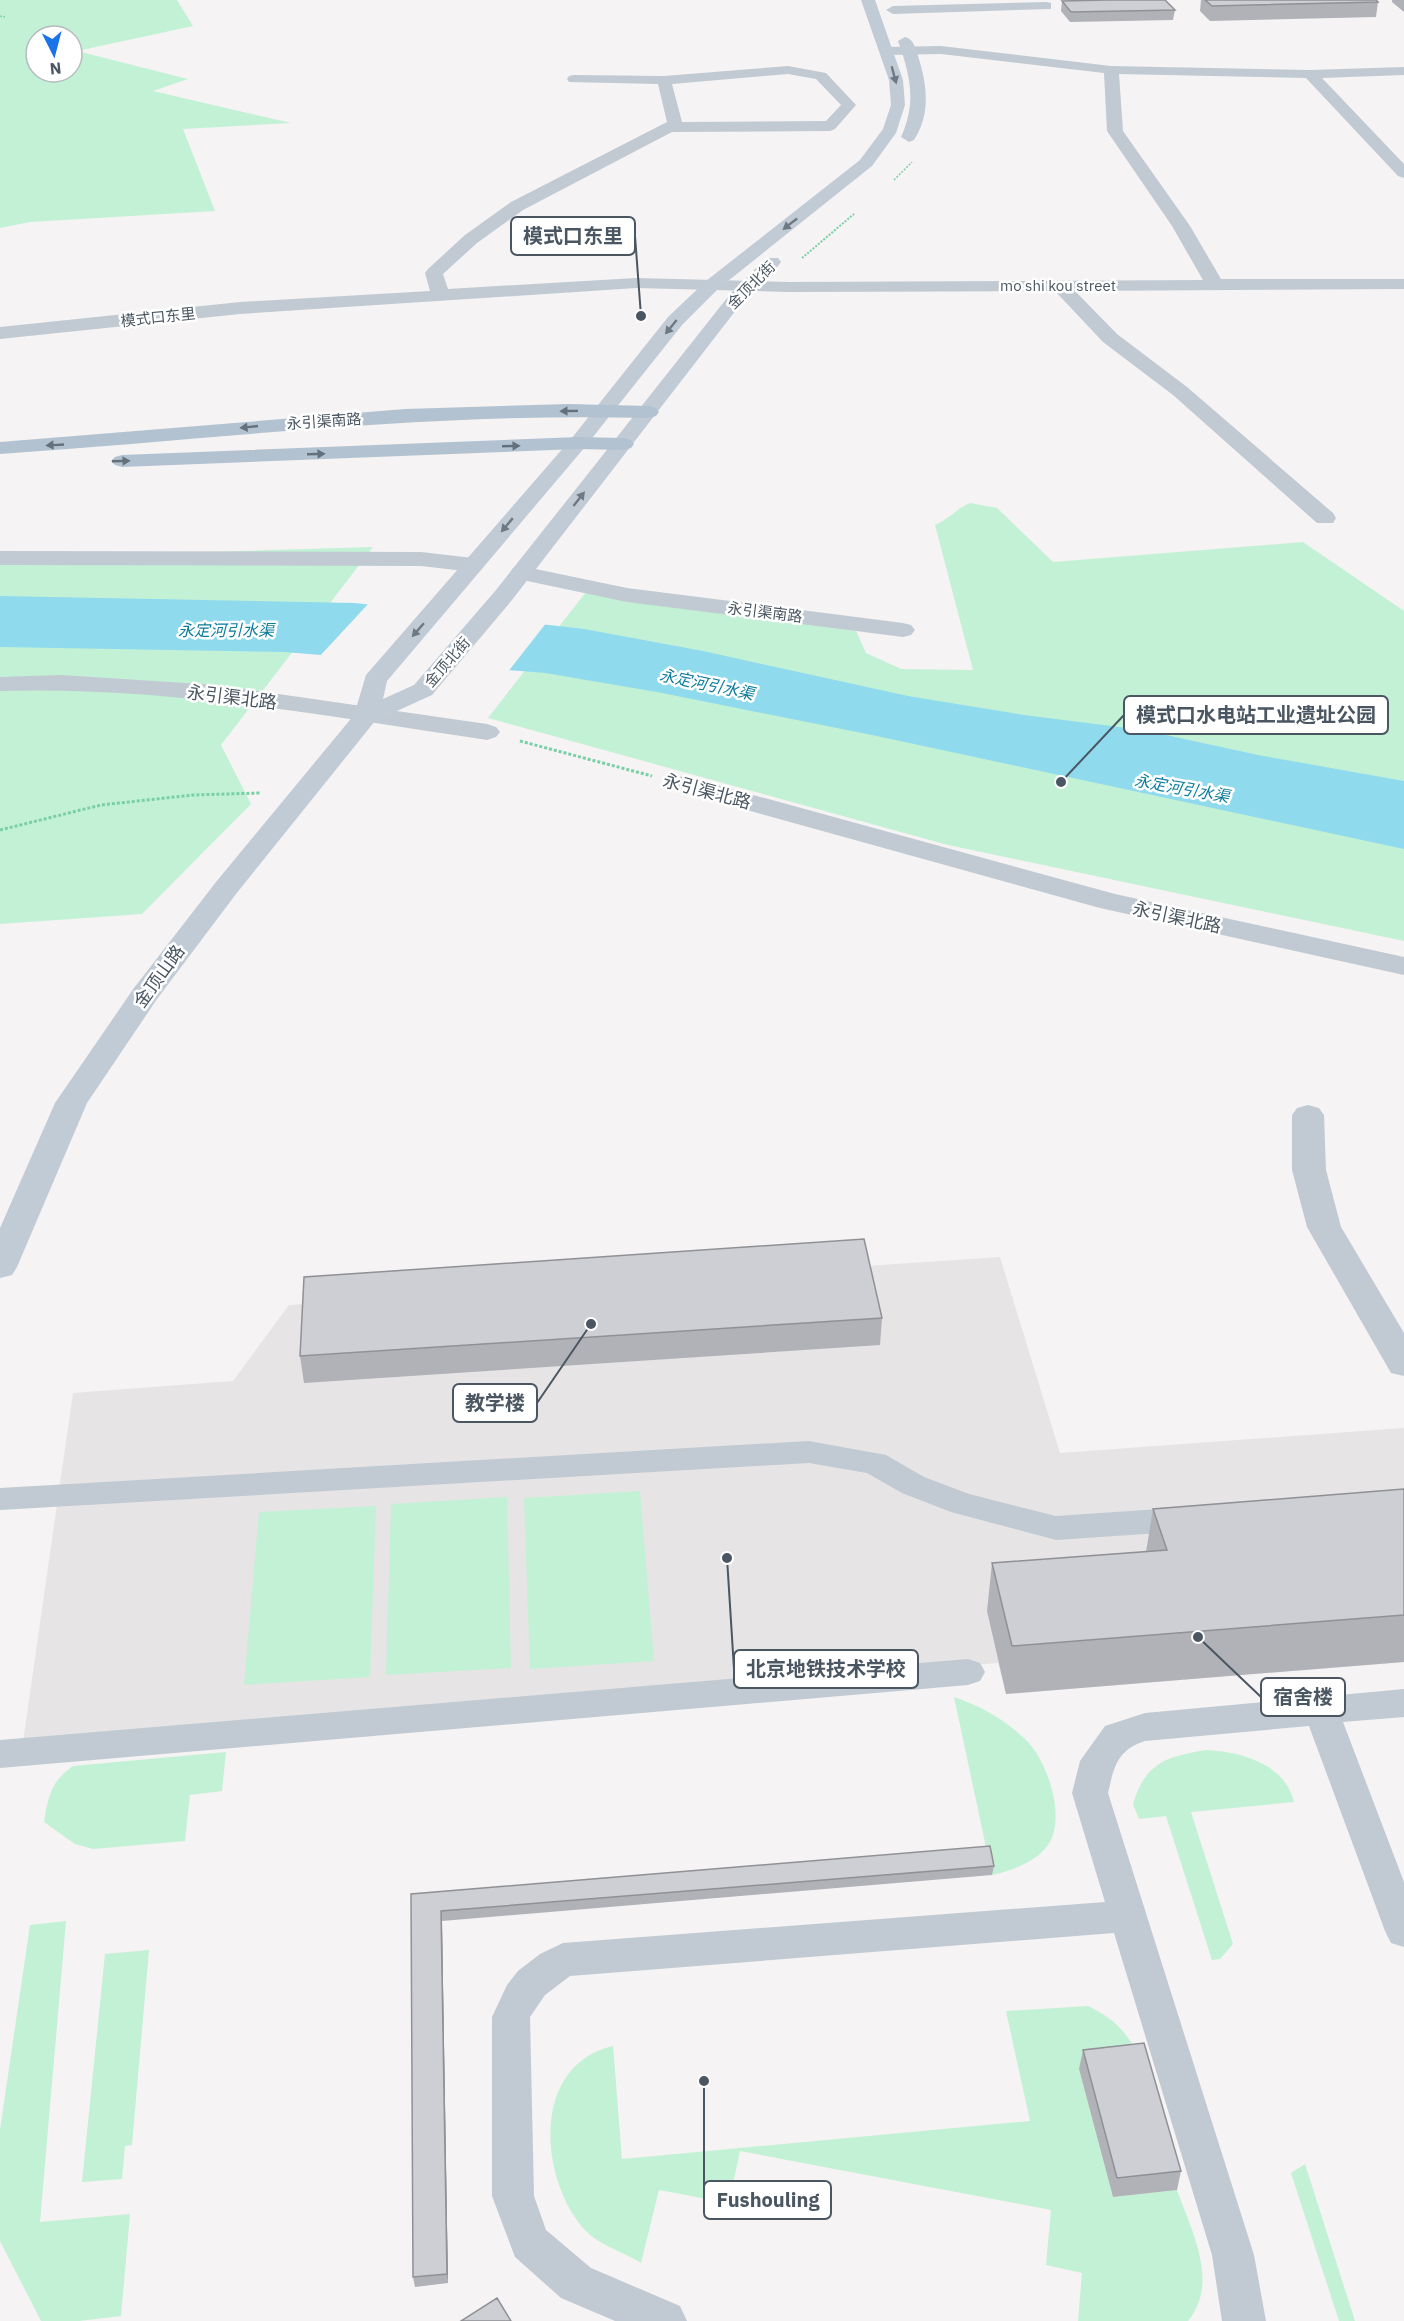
<svg xmlns="http://www.w3.org/2000/svg" width="1404" height="2321" font-family="'IBM Plex Sans','Noto Sans SC',sans-serif">
	<style>
		.education { fill: #e6e4e5 }
		.green { fill: #c3f1d5; fill-rule: evenodd }
		.water { fill: #90daee }
		.pier { fill: #f5f3f3 }
		.lines { fill: none; stroke-linecap: round; stroke-linejoin: round }
		.path-far2 { stroke: #7ad0a6; stroke-width: 1.5; stroke-dasharray: 2 1.5; stroke-linecap: butt }
		.path-far1 { stroke: #7ad0a6; stroke-width: 2; stroke-dasharray: 2 1.5; stroke-linecap: butt }
		.path { stroke: #7ad0a6; stroke-width: 3; stroke-dasharray: 3 2; stroke-linecap: butt }
		.lane { fill: #c1cad2; fill-rule: evenodd }
		.street { fill: #c1cad2; fill-rule: evenodd }
		.secondary { fill: #c1cbd6; fill-rule: evenodd }
		.primary { fill: #b3c2d1; fill-rule: evenodd }
		.wall { fill: #b0b2b7 }
		.shaded-wall { fill: #909195 }
		.building { fill: #cdcfd5; stroke: #909195; stroke-width: 1.5 }
		.oneway { fill: #6e7984 }
		.oneway2 { fill: #64717d }
		.labels { text-anchor: middle; dominant-baseline: central; stroke-width: 5; stroke-linejoin: round; paint-order: stroke }
		.far-street-label { font-size: 15px; fill: #4a5661; stroke: #fff }
		.far-water-label { font-size: 16px; font-style: italic; fill: #0c7c9b; stroke: #fff }
		.street-label { font-size: 18px; fill: #4a5661; stroke: #fff }
		.leader { fill: none; stroke: #4a5661; stroke-width: 2 }
		.callout-dot { fill: #4a5661; stroke: #fff; stroke-width: 2 }
		.callout { fill: #fff; stroke: #4a5661; stroke-width: 2 }
		.callout-label { font-size: 20px; text-anchor: middle; font-weight: bold; fill: #4a5661 }
	</style>
	<rect width="100%" height="100%" fill="#f5f3f3"/>
	<path class="education" d="M1000,1257L1060,1453L1404,1428V1662L1006,1694L998,1663L23,1742L73,1393L233,1381L289,1305Z"/>
	<path class="green" d="M0,0H177L193,26L77,51L188,79L153,91L291,123L183,129L215,211L30,222L0,228ZM36,36H72V72H36Z
		M970,503L997,508L1053,562L1303,542L1404,611V941L948,845L488,718L586,592L856,631L866,653L901,669L973,670L935,525C949,519 956,509 970,503Z
		M373,547L221,745L251,804L142,914L0,924V558Z
		M640,1491L654,1661L530,1669L524,1498Z
		M507,1497L511,1668L386,1675L391,1504Z
		M376,1506L370,1677L244,1685L259,1512Z
		M954,1697C981,1706 1004,1719 1025,1739C1047,1759 1067,1818 1048,1845C1036,1862 1011,1871 992,1875Z
		M1207,1750C1242,1752 1285,1764 1294,1802L1191,1812L1233,1944L1220,1959L1212,1960L1166,1816L1139,1819L1133,1804C1145,1763 1167,1756 1207,1750Z
		M226,1752L222,1791L190,1795L185,1841L93,1849L75,1844L44,1822C48,1797 51,1781 73,1766Z
		M66,1921L40,2222L130,2214L121,2316L79,2321H41L0,2241V2130L30,1925Z
		M149,1950L132,2145L125,2146L122,2179L82,2182L105,1954Z
		M1088,2006C1114,2018 1131,2035 1140,2062L1079,2069L1113,2197L1177,2190C1191,2230 1220,2282 1188,2321H1078L1082,2273L1046,2265L1051,2210L740,2151L729,2203L659,2190L641,2263C622,2251 598,2245 583,2228C539,2176 531,2065 613,2046L622,2159L1030,2121L1006,2011Z
		M1305,2164L1355,2321H1339L1291,2173Z"/>
	<path class="water" d="M0,596L355,603L584,629L703,651L908,696L1024,715L1143,730L1258,755L1404,781V849L872,735L657,692L545,673L284,652L0,647Z"/>
	<path class="pier" d="M370,602L547,622L507,673L318,658Z"/>
	<g class="lines">
		<path class="path-far2" d="M0,16L5,17
			M894,180L912,162"/>
		<path class="path-far1" d="M802,258L854,214"/>
		<path class="path" d="M520,741L652,776
			M0,830L101,805L193,795L260,793"/>
		<path class="lane" d="M809,1441L886,1455L924,1477L969,1494L1056,1516L1189,1507L1200,1511L1205,1519L1200,1527L1189,1531L1056,1540L951,1512L902,1493L867,1473L809,1463L0,1510V1488Z
			M968,1659L980,1663L985,1672L980,1681L968,1685L0,1768V1740Z
			M1404,1689V1717L1343,1722L1404,1882V1947L1391,1943L1385,1931L1309,1726L1145,1741C1117,1750 1114,1767 1108,1793L1254,2255L1266,2321H1222L1212,2255L1114,1933L570,1976L545,1995L530,2017L534,2196L546,2230L591,2268L680,2306L687,2321H615L561,2298L515,2257L492,2196V2017L507,1985L518,1971L540,1954L563,1943L1105,1902L1072,1793L1080,1761L1105,1726L1145,1713Z"/>
		<path class="street" d="M1046,2L1051,3V9L893,14L886,10L893,6Z
			M941,46L1111,66L1310,70L1404,67V75L1322,78L1404,164V178L1398,176L1306,78L1119,74L1123,131L1190,226L1221,279H1404V289L1075,291L1117,334L1187,387L1333,513L1336,518L1333,523H1317L1173,395L1103,342L1055,291L789,292L636,288L240,314L0,339V327L240,302L430,291L425,273L428,269L465,235L511,202L667,122L658,84L569,82L567,79L569,76L574,75L664,76L788,66L826,73L856,105L835,129L830,131L672,132L523,210L477,243L443,274L448,289L636,278L789,282L1203,280L1172,226L1107,131L1104,73L941,54L886,55L879,51L886,47ZM788,74L816,79L841,105L826,121L682,122L672,84Z
			M0,551L421,552L473,558L481,560L484,565L481,570L473,572L421,566L0,565Z
			M521,566L627,588L903,623L911,625L915,630L911,635L903,637L627,602L513,578L510,573L513,568Z
			M61,675L216,685L487,724L496,727L500,732L496,737L487,740C326,716 164,686 0,691V677Z
			M684,776L1115,894L1404,957V975L1100,908L675,790L671,784L675,778Z
			M1308,1105L1319,1108L1324,1115L1326,1170L1341,1227L1404,1333V1376L1391,1373L1307,1227L1292,1170V1115L1297,1108Z"/>
		<path class="secondary" d="M861,0H875L903,80L905,105L896,133L872,166L718,289L682,325L585,447L387,681L383,699L414,685L496,590L731,293L766,258H778L781,262L778,266L743,301L512,600L432,695L375,721L236,894L157,999L87,1103L17,1267L12,1275L0,1278V1228L55,1103L134,988L216,882L354,715L366,675L571,439L668,317L706,281L860,160L883,129L891,105L889,80Z
			M905,37C914,39 915,48 918,56C927,84 931,114 914,140L909,142L901,137C917,103 910,74 898,41Z"/>
		<path class="primary" d="M568,404L649,406L656,408L659,412L656,416L649,418C432,412 217,439 0,454V442L405,409Z
			M578,437L624,438L631,440L634,444L631,448L624,450L578,449L122,467L115,465L111,461L115,457L122,455Z"/>
	</g>
	<path class="wall" d="M1201,0H1376L1378,2L1376,17L1210,21L1200,11Z
		M1392,0H1404V12L1392,2Z
		M1062,1L1175,10L1173,20L1070,22L1061,11Z
		M882,1318L880,1345L304,1383L300,1356Z
		M1404,1489V1662L1006,1694L987,1611L992,1563L1146,1552L1153,1509Z
		M994,1866L992,1875L442,1921L448,2283L415,2287L413,2277L411,1894Z
		M1083,2050L1181,2171L1177,2190L1113,2197L1079,2069Z"/>
	<path class="shaded-wall" d="M441,1911L442,1921L448,2283L447,2274Z"/>
	<path class="building" d="M1107,0H1165L1175,10L1071,12L1062,1Z
		M1205,0H1376L1378,2L1212,6Z
		M864,1239L882,1318L300,1356L304,1277Z
		M1404,1489V1615L1012,1646L992,1563L1167,1550L1153,1509Z
		M990,1846L994,1866L441,1911L447,2274L413,2277L411,1894Z
		M1144,2043L1181,2171L1117,2178L1083,2050Z
		M497,2298L511,2321H461Z"/>
	<defs><path id="oneway-solid" d="M-6-.8H1V-3.2L6.5 0L1 3.2V.8H-6Z" transform="scale(1.5)"/></defs>
	<g class="oneway">
		<use href="#oneway-solid" transform="translate(894 75) rotate(75)"/>
		<use href="#oneway-solid" transform="translate(790 224) rotate(142)"/>
		<use href="#oneway-solid" transform="translate(671 327) rotate(129)"/>
		<use href="#oneway-solid" transform="translate(579 499) rotate(-52)"/>
		<use href="#oneway-solid" transform="translate(507 525) rotate(130)"/>
		<use href="#oneway-solid" transform="translate(418 630) rotate(131)"/>
	</g>
	<g class="oneway2">
		<use href="#oneway-solid" transform="translate(569 411) rotate(179)"/>
		<use href="#oneway-solid" transform="translate(249 427) rotate(174)"/>
		<use href="#oneway-solid" transform="translate(55 445) rotate(177)"/>
		<use href="#oneway-solid" transform="translate(511 446) rotate(-2)"/>
		<use href="#oneway-solid" transform="translate(316 454) rotate(-2)"/>
		<use href="#oneway-solid" transform="translate(121 461) rotate(-2)"/>
	</g>
	<g class="labels">
		<g class="far-street-label">
			<text transform="translate(751 285) rotate(-45)">金顶北街</text>
			<text x="1058" y="285">mo shi kou street</text>
			<text transform="translate(158 317) rotate(-6)">模式口东里</text>
			<text transform="translate(324 421) rotate(-4)">永引渠南路</text>
			<text transform="translate(765 612) rotate(7)">永引渠南路</text>
			<text transform="translate(447 662) rotate(-49)">金顶北街</text>
		</g>
		<g class="far-water-label">
			<text x="226" y="630">永定河引水渠</text>
			<text transform="translate(707 684) rotate(12)">永定河引水渠</text>
			<text transform="translate(1182 788) rotate(10)">永定河引水渠</text>
		</g>
		<g class="street-label">
			<text transform="translate(232 697) rotate(7)">永引渠北路</text>
			<text transform="translate(707 791) rotate(15)">永引渠北路</text>
			<text transform="translate(1177 917) rotate(12)">永引渠北路</text>
			<text transform="translate(159 976) rotate(-54)">金顶山路</text>
		</g>
	</g>
	<path class="leader" d="M641 316L635 236M1061 782L1124 715M591 1324L537 1403M727 1558L734 1669M1198 1637L1261 1697M704 2081L704 2200"/>
	<g class="callout-dot">
		<circle cx="641" cy="316" r="6"/>
		<circle cx="1061" cy="782" r="6"/>
		<circle cx="591" cy="1324" r="6"/>
		<circle cx="727" cy="1558" r="6"/>
		<circle cx="1198" cy="1637" r="6"/>
		<circle cx="704" cy="2081" r="6"/>
	</g>
	<g class="callout">
		<rect x="511" y="217" width="124" height="38" rx="6"/>
		<rect x="1124" y="696" width="264" height="38" rx="6"/>
		<rect x="453" y="1384" width="84" height="38" rx="6"/>
		<rect x="734" y="1650" width="184" height="38" rx="6"/>
		<rect x="1261" y="1678" width="84" height="38" rx="6"/>
		<rect x="704" y="2181" width="127" height="38" rx="6"/>
	</g>
	<g class="callout-label">
		<text x="573" y="243">模式口东里</text>
		<text x="1256" y="722">模式口水电站工业遗址公园</text>
		<text x="495" y="1410">教学楼</text>
		<text x="826" y="1676">北京地铁技术学校</text>
		<text x="1303" y="1704">宿舍楼</text>
		<text x="768" y="2207">Fushouling</text>
	</g>
	<g transform="translate(54 54) rotate(174)"><circle r="28" fill="#ffffff" stroke="#b7bbc0" stroke-width="1.5"/>
	<path d="M0-4.5L10 22L0 15L-10 22Z" fill="#1a73e8"/>
	<text y="-9" font-size="16" font-weight="bold" text-anchor="middle" fill="#4a5661">N</text>
	</g>
</svg>
